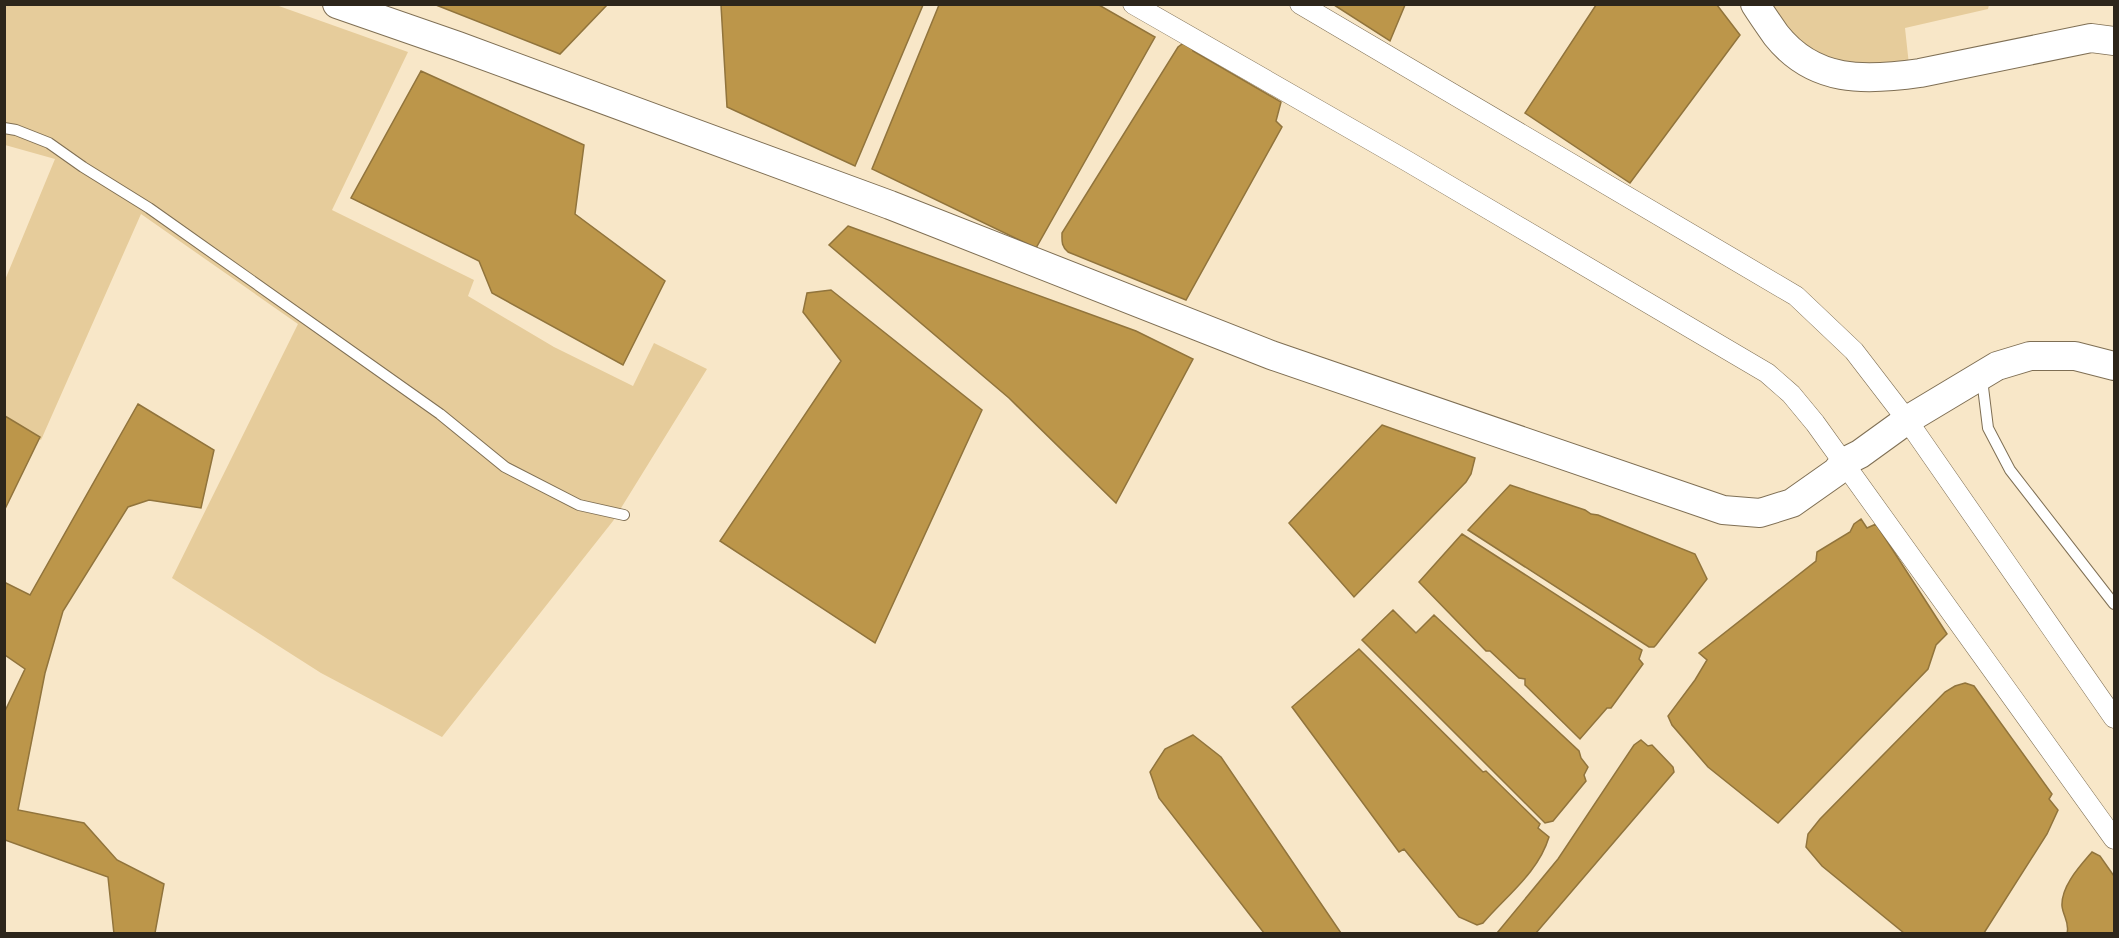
<svg xmlns="http://www.w3.org/2000/svg" width="2119" height="938" font-family="Arial,sans-serif">
	<style>
		.green { fill: #e6cc9b }
		.water { fill: #bc964a; stroke: #91743c; stroke-width: 1.5 }
		.lines { fill: none; stroke-linecap: round; stroke-linejoin: round }
		.lane-casing { stroke: #7f6f54; stroke-width: 12 }
		.street-casing { stroke: #7f6f54; stroke-width: 21 }
		.secondary-casing { stroke: #7f6f54; stroke-width: 30 }
		.lane { stroke: #fff; stroke-width: 10 }
		.street { stroke: #fff; stroke-width: 20 }
		.secondary { stroke: #fff; stroke-width: 28 }
	</style>
	<rect width="100%" height="100%" fill="#f8e7c8"/>
	<path class="green" d="M4,5H276L408,52L332,210L474,280L468,296L554,347L633,386L654,343L707,369L613,521L442,737L321,673L172,578L298,324L141,214L41,440L5,415V280L55,159L5,145Z
		M1767,5H1989L1988,9L1905,28L1909,65L1866,72L1814,57Z"/>
	<path class="water" d="M436,5H607L560,54Z
		M721,5H923L855,166L727,107Z
		M939,5H1099L1155,37L1036,248L872,169Z
		M1334,5H1405L1390,41Z
		M1596,5H1717L1740,35L1630,183L1525,113Z
		M1189,39L1193,51L1281,102L1276,121L1282,127L1186,300L1068,252C1061,246 1062,241 1062,233L1178,47Z
		M421,71L584,145L575,214L665,281L623,365L492,293L479,261L351,198Z
		M848,226L1136,331L1193,359L1116,503L1009,398L829,245Z
		M831,290L982,410L875,643L720,541L841,361L803,312L807,293Z
		M138,404L214,450L201,508L149,500L128,507L63,611L45,673L18,810L84,823L117,860L164,884L155,933L114,934L108,877L5,840V711L25,669L5,655L4,582L30,595Z
		M5,416L40,437L5,509Z
		M1382,425L1475,458L1471,474L1466,482L1354,597L1289,523Z
		M1510,485L1585,510L1591,514L1598,515L1695,554L1707,579L1656,645L1654,647H1649L1468,530Z
		M1861,519L1867,528L1876,524L1947,634L1936,645L1928,669L1778,823L1708,767L1672,725L1668,716L1695,680L1707,660L1699,653L1816,561L1817,552L1850,532L1854,524Z
		M1462,534L1642,650L1639,659L1643,664L1611,708H1607L1580,739L1525,685V679L1519,678L1490,651H1486L1419,582Z
		M1393,610L1416,633L1434,615L1579,751L1581,758L1588,767L1584,775L1586,781L1553,821L1545,823L1362,640Z
		M1359,649L1483,772L1486,771L1540,824L1538,828L1549,837C1538,873 1507,895 1483,923L1477,925L1459,917L1404,849L1399,852L1292,707Z
		M1965,683L1974,686L2052,794L2049,799L2058,810L2047,834L1984,933H1904L1822,866L1806,847L1808,834L1820,819L1945,692L1955,686Z
		M1193,735L1221,757L1341,933H1264L1159,798L1150,772L1165,749Z
		M1641,740L1648,746L1652,745L1673,767L1674,772L1536,933H1497L1558,859L1634,745Z
		M2092,852L2100,856L2114,876V933H2067C2070,923 2063,916 2062,906C2061,886 2080,866 2092,852Z"/>
	<g class="lines">
		<g class="lane-casing">
			<path id="lane" d="M4,128L16,130L49,143L83,167L149,208L440,414L505,467L579,505L624,515
				M1982,379L1988,428L2010,470L2114,604"/>
		</g>
		<g class="street-casing">
			<path id="street" d="M1133,4L1407,161L1767,373L1791,394L1815,423L2114,839
				M1300,4L1796,296L1854,351L1907,420L2114,718"/>
		</g>
		<g class="secondary-casing">
			<path id="secondary" d="M337,4L458,46L890,205L1271,355L1723,510L1760,513L1792,503L1836,472L1844,462L1860,454L1907,420L1997,366L2030,356H2075L2114,366
				M1755,4C1762,15 1769,25 1776,35C1814,83 1865,81 1920,73L2091,38L2114,41"/>
		</g>
		<use href="#lane" class="lane"/>
		<use href="#street" class="street"/>
		<use href="#secondary" class="secondary"/>
	</g>
	<rect width="2119" height="938" fill="none" stroke="#2d261b" stroke-width="12"/>
</svg>
